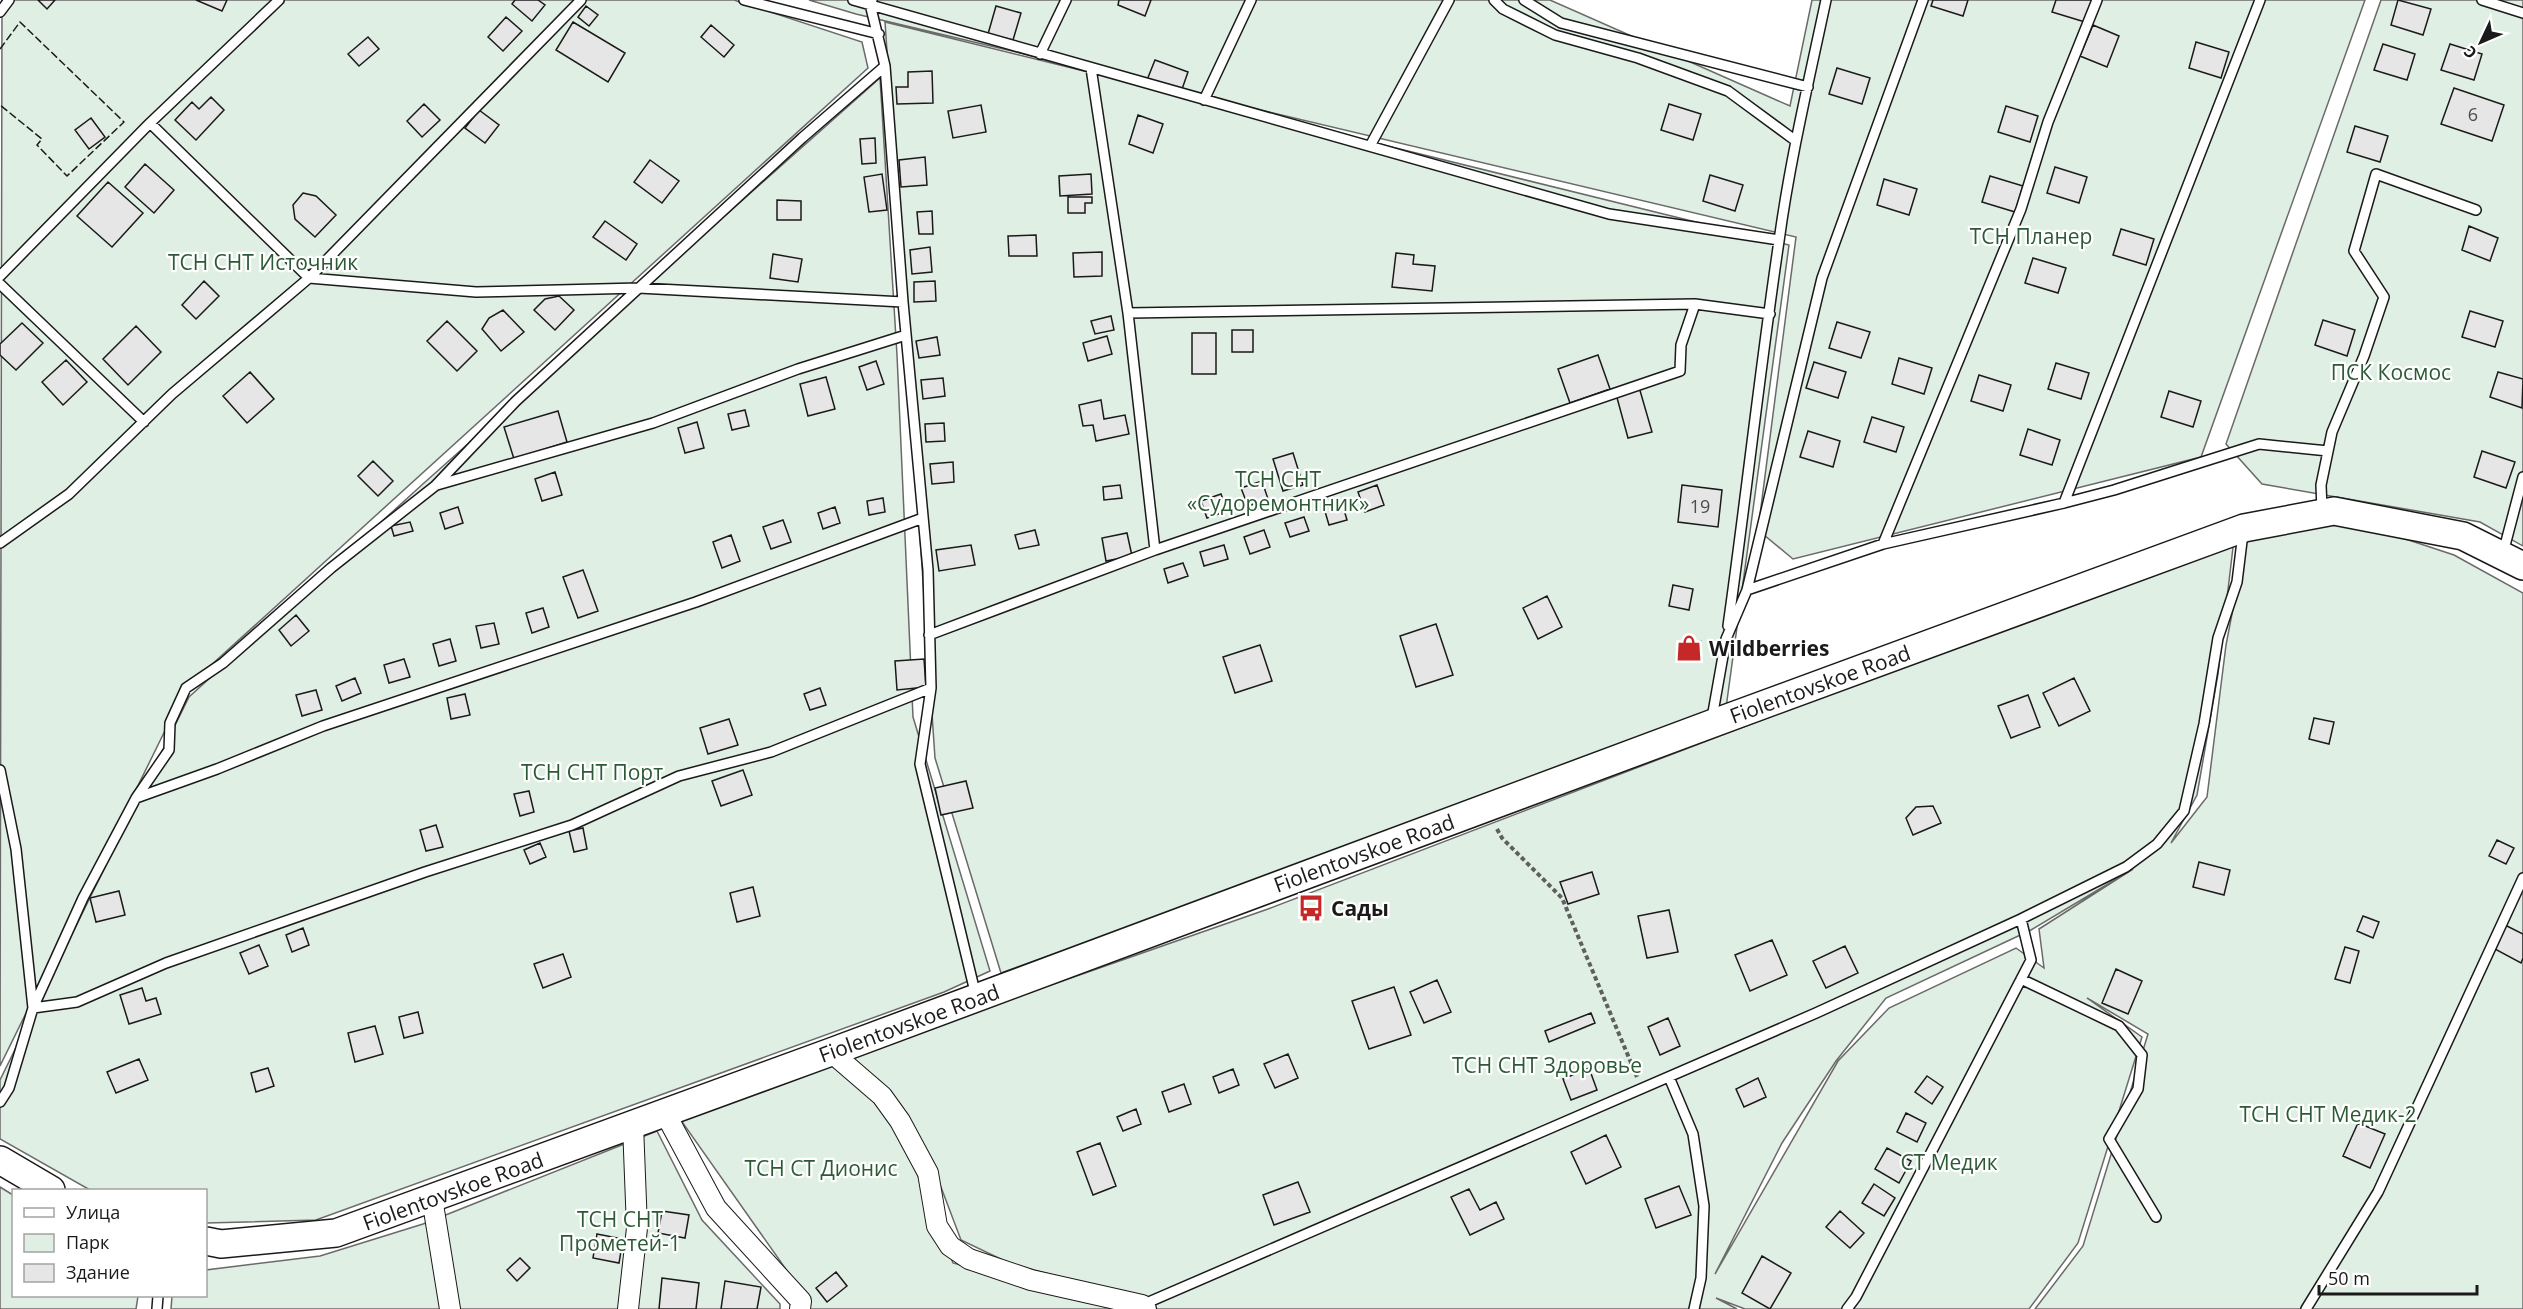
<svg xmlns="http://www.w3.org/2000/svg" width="2523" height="1309" font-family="'Open Sans',sans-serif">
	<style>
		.green { fill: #e0efe3; stroke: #6a6a6a; stroke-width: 1.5; fill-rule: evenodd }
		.building { fill: #e6e6e6; stroke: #1a1a1a; stroke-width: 1.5 }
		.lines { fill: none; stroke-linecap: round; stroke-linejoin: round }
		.service-casing { stroke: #1a1a1a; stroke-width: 12 }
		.minor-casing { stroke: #1a1a1a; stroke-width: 22 }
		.secondary-casing { stroke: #1a1a1a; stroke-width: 30 }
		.path { stroke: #5f5f5f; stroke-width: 4; stroke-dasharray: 4.5 3; stroke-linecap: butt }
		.service { stroke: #fff; stroke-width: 9 }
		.minor { stroke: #fff; stroke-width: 20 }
		.secondary { stroke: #fff; stroke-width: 27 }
		.fence { stroke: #1a1a1a; stroke-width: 1.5; stroke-dasharray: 8 3; stroke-linecap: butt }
		.labels { text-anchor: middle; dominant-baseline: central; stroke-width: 4.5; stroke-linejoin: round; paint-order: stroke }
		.number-label { font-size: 18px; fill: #4d4d4d }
		.park-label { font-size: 21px; fill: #2b5a34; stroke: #fff }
		.poi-label { font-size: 21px; font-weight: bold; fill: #1a1a1a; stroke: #fff; text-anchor: start }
		.street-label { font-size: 21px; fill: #1a1a1a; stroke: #fff }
	</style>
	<rect width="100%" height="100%" fill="#fff"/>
	<path class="green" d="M2,0H734L862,42L868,68L186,688L0,1066Z
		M809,0H1550L1790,106L1812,0H2365L2201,457L1793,559L1758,530L1796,237L856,14Z
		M2381,0H2523V546L2480,522L2262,484L2226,444Z
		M885,22L1789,245L1726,708L1324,857L1001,973L935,758Z
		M880,78L897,355L913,717L990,971L944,992L316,1220L206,1223V1190H90L0,1139V1080L189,697L424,483Z
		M2348,520L2454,555L2523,593V1309H2035L2083,1246L2148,1034L2087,998L2142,1037L2078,1243L2029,1309H1745L1716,1298L1737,1309H1157L1138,1297L1011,1264L961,1240L936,1174L842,1058L1268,909L2234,539L2218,674L2197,795L2171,843L2207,797L2226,645L2246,541ZM2133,869L2039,929L2044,968L2016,948L1889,1008L1838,1061L1715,1274L1782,1143L1836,1061L1886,998L2031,930Z
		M835,1064L893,1114L953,1263L1114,1309H801L802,1292L680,1119Z
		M657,1131L702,1220L780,1304V1309H171L172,1296H206V1270L320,1256L423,1224Z
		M0,1187L13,1195L14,1296H138L136,1309H0Z"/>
	<path class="building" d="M38,0H55L47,9Z
		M196,0H227L222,11Z
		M515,0H538L545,5L532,21L512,4Z
		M1119,0H1151L1145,16L1118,5Z
		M1933,0H1968L1963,16L1931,6Z
		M2056,0H2092L2085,22L2052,12Z
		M2398,0L2431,9L2423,35L2391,25Z
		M586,6L598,15L589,26L578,17Z
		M996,6L1021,13L1013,40L988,34Z
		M506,17L522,31L503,51L488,37Z
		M573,22L625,53L608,82L556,50Z
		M711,25L734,45L724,57L701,37Z
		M2093,25L2119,36L2107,67L2080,56Z
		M368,37L379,49L359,66L348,54Z
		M2196,42L2229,52L2221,78L2189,68Z
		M2383,44L2415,54L2407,80L2374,70Z
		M2450,44L2482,54L2474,80L2441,70Z
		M1155,60L1188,72L1181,92L1147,80Z
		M1837,68L1870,78L1862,104L1829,94Z
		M932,71L933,103L897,104L896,87H908V72Z
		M2454,88L2504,105L2492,141L2441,124Z
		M211,97L224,110L196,140L175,120L192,102L199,109Z
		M424,104L440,120L422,137L407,121Z
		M1669,104L1701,114L1693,140L1661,130Z
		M981,105L986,132L953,138L948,111Z
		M2006,106L2038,116L2030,142L1998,132Z
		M479,110L499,125L485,143L465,128Z
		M1138,115L1163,124L1153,153L1129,144Z
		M91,118L105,137L89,149L75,130Z
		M2355,126L2388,136L2380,162L2347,152Z
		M875,138L876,163L862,164L860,139Z
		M925,157L927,185L901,187L899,160Z
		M650,160L679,181L662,203L634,182Z
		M145,164L174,190L154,213L125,187Z
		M2055,167L2087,177L2079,203L2047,193Z
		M882,174L887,210L869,212L864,177Z
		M1091,174L1092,194L1060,196L1059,176Z
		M1710,175L1743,185L1735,211L1703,201Z
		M1990,176L2023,186L2015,212L1982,202Z
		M1884,179L1917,189L1909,215L1877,205Z
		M108,182L143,213L112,247L77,216Z
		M303,193L316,196L336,215L315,237L295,219L293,205Z
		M1068,197H1092V203H1085V213H1068Z
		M777,200L801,201V220H777Z
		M932,211L933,234H919L917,212Z
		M605,221L637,244L626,260L593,237Z
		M2469,226L2498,238L2490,261L2462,250Z
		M2121,229L2154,239L2146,265L2113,255Z
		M1036,235L1037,256H1009L1008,236Z
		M930,247L932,272L912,274L910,250Z
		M1102,252V276L1074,277L1073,253Z
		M1396,253L1414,255L1413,264L1435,266L1432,291L1392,287Z
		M773,254L802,259L798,282L770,278Z
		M2033,258L2066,268L2058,293L2025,283Z
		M204,281L219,296L196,319L182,305Z
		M935,281L936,301L914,302V282Z
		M559,296L574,310L555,330L534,310L545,299Z
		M503,310L524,332L501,351L482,329L489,318Z
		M2470,311L2503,321L2495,347L2462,337Z
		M1111,316L1114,330L1095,334L1091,321Z
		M2323,320L2355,330L2347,356L2315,345Z
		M447,321L477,351L457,371L427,341Z
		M1837,322L1870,332L1861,358L1829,348Z
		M22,323L43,343L16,370L0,355V344Z
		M136,326L161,352L128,385L103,359Z
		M1232,330H1253V352H1232Z
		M1192,333H1216V374H1192Z
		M1107,336L1112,354L1088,361L1083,343Z
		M937,337L940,355L919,358L916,341Z
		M1598,355L1610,389L1570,403L1558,369Z
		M1899,358L1932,368L1924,394L1892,384Z
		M66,360L87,382L63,405L42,382Z
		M876,361L884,384L867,390L859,367Z
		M1814,362L1846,372L1838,398L1806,388Z
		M2056,363L2089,373L2081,399L2048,389Z
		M250,372L274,399L247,423L223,396Z
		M2498,372L2523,379L2522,408L2490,397Z
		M1979,375L2011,385L2003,411L1971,401Z
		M826,377L835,409L808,416L800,384Z
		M943,378L945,396L923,399L921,380Z
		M1639,387L1652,432L1628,438L1616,394Z
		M2169,391L2201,401L2193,427L2161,417Z
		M1101,400L1104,419L1125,415L1129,434L1096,441L1093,425L1083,426L1079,405Z
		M745,410L749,426L732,430L728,414Z
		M558,411L567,442L514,459L504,427Z
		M1872,417L1904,427L1896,452L1864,442Z
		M697,422L704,448L685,453L678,428Z
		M944,423L945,441L926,442L925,424Z
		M2028,429L2060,440L2052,465L2020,455Z
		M1808,431L1840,441L1833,467L1800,457Z
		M2482,451L2515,462L2506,488L2474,477Z
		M1293,453L1303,485L1283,491L1273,459Z
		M373,461L393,481L378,496L358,476Z
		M953,462L954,482L932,484L930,464Z
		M555,472L562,495L542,501L535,479Z
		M1262,481L1268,499L1248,506L1241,488Z
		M1120,485L1122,498L1104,500L1103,487Z
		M1377,485L1384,505L1365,512L1358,492Z
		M1682,485L1722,490L1718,527L1678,522Z
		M1221,494L1227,511L1207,518L1201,501Z
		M883,498L885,512L869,515L867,501Z
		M1342,503L1347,520L1329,525L1324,508Z
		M458,507L463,523L445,529L440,513Z
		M835,507L840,523L823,529L818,513Z
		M1304,517L1309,531L1290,537L1285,523Z
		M783,520L791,542L771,549L763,527Z
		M410,522L413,531L394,536L391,526Z
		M1035,530L1039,545L1019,549L1015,535Z
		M1264,530L1270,547L1250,554L1244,537Z
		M1127,533L1132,556L1106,561L1102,538Z
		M731,535L740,561L722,568L713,542Z
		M971,545L975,565L939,571L936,550Z
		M1224,545L1228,559L1204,566L1200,552Z
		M1183,563L1188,576L1168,583L1164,569Z
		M583,570L598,611L578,618L563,577Z
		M1673,585L1693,589L1689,610L1669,606Z
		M1547,596L1562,627L1538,639L1523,608Z
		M543,608L549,627L532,633L526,613Z
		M296,615L309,631L291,646L279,630Z
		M494,623L499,644L481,648L476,626Z
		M1436,624L1453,675L1416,687L1400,636Z
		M450,639L456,661L439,666L433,644Z
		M1701,641L1700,649L1678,655L1677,648Z
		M1260,645L1272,681L1235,693L1223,657Z
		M404,659L410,677L389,683L384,665Z
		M924,659L926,687L897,690L895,661Z
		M355,678L361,693L342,701L336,686Z
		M2074,678L2090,711L2059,726L2043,693Z
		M820,688L826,705L810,710L804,694Z
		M316,690L322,710L302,716L296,695Z
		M465,694L470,715L451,719L447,698Z
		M2028,695L2040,727L2011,738L1998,706Z
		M2314,718L2334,722L2329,744L2309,739Z
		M729,719L738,745L708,754L700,728Z
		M743,770L752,795L721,806L712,781Z
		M966,781L973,808L941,815L935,788Z
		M529,791L534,812L520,816L514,794Z
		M1933,806L1941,823L1913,835L1906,818L1916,807Z
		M436,825L443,847L426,851L420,830Z
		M583,828L587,849L574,852L569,831Z
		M2497,840L2514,848L2506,864L2489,856Z
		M540,843L546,857L530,864L524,850Z
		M2199,862L2230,870L2224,895L2193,887Z
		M1592,872L1599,894L1568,904L1560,882Z
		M753,887L760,916L737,922L730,893Z
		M119,891L125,915L96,922L90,898Z
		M1669,910L1678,952L1647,958L1638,916Z
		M2363,916L2379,922L2373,938L2357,931Z
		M2505,925L2523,934V958L2521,963L2493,948Z
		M303,928L309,945L292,952L286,935Z
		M1772,940L1787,975L1750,991L1735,955Z
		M259,945L268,966L249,974L240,953Z
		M1845,946L1858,973L1826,988L1813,961Z
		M2345,947L2359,951L2350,983L2335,979Z
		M563,954L571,977L543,988L534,964Z
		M2116,969L2142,981L2128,1014L2102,1003Z
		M1437,980L1451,1012L1424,1023L1410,992Z
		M1394,987L1411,1035L1369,1049L1352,1001Z
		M142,988L146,1001L156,998L161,1014L129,1024L120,995Z
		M418,1012L423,1033L404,1038L399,1017Z
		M1591,1013L1595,1023L1549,1042L1545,1031Z
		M1668,1018L1680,1046L1660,1055L1648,1027Z
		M375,1026L383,1054L355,1062L348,1033Z
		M1288,1054L1298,1078L1275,1088L1264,1064Z
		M139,1059L148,1080L116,1093L107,1072Z
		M268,1068L274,1086L256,1092L251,1073Z
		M1589,1068L1597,1090L1571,1100L1563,1079Z
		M1233,1069L1239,1085L1219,1093L1213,1077Z
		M1927,1076L1943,1087L1932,1104L1915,1092Z
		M1758,1078L1766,1097L1744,1107L1736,1089Z
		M1184,1084L1191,1104L1169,1112L1162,1092Z
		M1136,1109L1141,1124L1123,1131L1117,1117Z
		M1906,1113L1926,1123L1917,1142L1897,1132Z
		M2358,1123L2385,1134L2370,1168L2343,1156Z
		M1606,1135L1621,1167L1586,1184L1571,1152Z
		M1100,1143L1116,1186L1093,1195L1077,1152Z
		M1887,1148L1911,1161L1899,1183L1875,1169Z
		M1298,1182L1310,1212L1274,1225L1263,1195Z
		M1874,1184L1895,1198L1884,1216L1862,1203Z
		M1679,1186L1691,1215L1656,1228L1645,1199Z
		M1469,1189L1480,1210L1496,1202L1504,1219L1470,1235L1451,1197Z
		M662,1211L689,1215L685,1238L658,1233Z
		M1840,1211L1864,1233L1850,1248L1826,1227Z
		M597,1234L623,1239L619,1263L593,1258Z
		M1762,1256L1791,1273L1770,1309L1742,1293Z
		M520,1258L530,1268L517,1281L507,1270Z
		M836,1272L847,1286L827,1302L816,1288Z
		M662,1278L699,1283L696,1309H659Z
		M725,1281L761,1287L757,1309H721Z"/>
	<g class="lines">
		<g class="service-casing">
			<path id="service" d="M744,0L879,34
				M853,0L1609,214L1779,240
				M872,0L870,4L885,66L903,302L928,570L931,688L920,764L976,996
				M1494,0L1503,9L1555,35L1638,58L1728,91L1796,141
				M1524,0L1561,23L1808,87
				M2482,0L2523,13
				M0,12L9,0
				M1040,54L1066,0
				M1091,68L1128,313L1155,550
				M1204,100L1251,0
				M150,123L309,278L476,292L639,288L903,302
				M1370,146L1449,0
				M0,276L150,123L279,0
				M0,284L144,422
				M1128,313L1695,304L1770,314
				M437,485L653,423L798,369L906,335
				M2064,503L2114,490L2259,444L2328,451
				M2322,510L2321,485L2332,432L2364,356L2384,297L2354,251L2376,174L2476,210
				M0,543L69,494L172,394L309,278L581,0
				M1883,544L2021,209L2048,122L2097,0
				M2503,553L2523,477
				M1747,590L1883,544L2064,503L2260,0
				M1728,626C1746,498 1760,369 1779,241C1790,160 1809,80 1826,0
				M929,635L1155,550L1680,371L1681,345L1695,304
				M1712,718L1726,639L1747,590L1822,278L1923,0
				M0,770L16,849L33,1008L77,1002L166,963L425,872L572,825L679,776L771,752L931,688
				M136,798L217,769L323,726L696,602L923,518
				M2021,979L2119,1026L2142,1055L2138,1089L2109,1139L2156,1217
				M1669,1077L1693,1134L1704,1206L1701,1278L1694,1309
				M0,1102L9,1088L33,1008L83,898L136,798L169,750L170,723L186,688L223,663L331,568L435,486L516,401L802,138L885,66
				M1142,1305L1816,1013L2021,919L2126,867L2157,844L2184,811L2204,724L2218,638L2237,582L2243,533
				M157,1309L158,1296
				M1847,1309L1856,1297L2031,960L2021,919
				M2306,1309L2378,1192L2523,878"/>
		</g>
		<g class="minor-casing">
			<path id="minor" d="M831,1052L882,1096L900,1121L928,1173L937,1226L950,1246L969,1259L1031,1280L1142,1305L1146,1309
				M665,1113L716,1208L801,1301L800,1309
				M432,1198L450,1309
				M628,1309L637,1228L633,1125"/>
		</g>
		<g class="secondary-casing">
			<path id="secondary" d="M0,1160L51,1190
				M206,1241L221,1244L336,1233L831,1052L1711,724L2244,528L2334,511L2463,536L2523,566"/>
		</g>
		<path class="path" d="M1497,829L1502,838L1562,898L1637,1077"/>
		<use href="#service" class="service"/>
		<use href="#minor" class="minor"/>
		<use href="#secondary" class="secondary"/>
		<path class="fence" d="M0,49L20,22L124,122L67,176L37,145L42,139L0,105"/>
	</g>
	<defs>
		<g id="shop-bare" transform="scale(2.07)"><path d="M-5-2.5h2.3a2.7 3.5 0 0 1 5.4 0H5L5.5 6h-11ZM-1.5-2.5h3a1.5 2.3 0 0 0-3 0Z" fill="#c62828" stroke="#fff" stroke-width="2.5" paint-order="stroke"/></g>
		<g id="bus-bare" transform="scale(2.07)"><path d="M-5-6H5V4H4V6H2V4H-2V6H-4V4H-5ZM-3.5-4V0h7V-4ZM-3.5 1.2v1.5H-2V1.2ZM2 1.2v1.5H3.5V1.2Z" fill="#c62828" stroke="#fff" stroke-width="2.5" paint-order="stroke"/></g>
	</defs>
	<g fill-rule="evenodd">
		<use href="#shop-bare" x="1689" y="648"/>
		<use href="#bus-bare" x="1311" y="908"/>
	</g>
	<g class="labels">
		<g class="number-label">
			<text x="2473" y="114">6</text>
			<text x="1700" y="506">19</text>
		</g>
		<g class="park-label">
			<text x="2031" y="236">ТСН Планер</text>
			<text x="263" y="262">ТСН СНТ Источник</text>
			<text x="2391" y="372">ПСК Космос</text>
			<text x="1278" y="479">ТСН СНТ<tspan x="1278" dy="24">«Судоремонтник»</tspan></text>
			<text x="592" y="772">ТСН СНТ Порт</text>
			<text x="1547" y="1065">ТСН СНТ Здоровье</text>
			<text x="2328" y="1114">ТСН СНТ Медик-2</text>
			<text x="1949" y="1162">СТ Медик</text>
			<text x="821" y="1168">ТСН СТ Дионис</text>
			<text x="620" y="1219">ТСН СНТ<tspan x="620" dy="24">Прометей-1</tspan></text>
		</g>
		<g class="poi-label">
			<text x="1709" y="648">Wildberries</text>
			<text x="1331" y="908">Сады</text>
		</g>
		<g class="street-label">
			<text transform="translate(1820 684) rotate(-20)">Fiolentovskoe Road</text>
			<text transform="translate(1364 853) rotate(-20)">Fiolentovskoe Road</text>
			<text transform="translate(909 1023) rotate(-20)">Fiolentovskoe Road</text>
			<text transform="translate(453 1191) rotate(-20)">Fiolentovskoe Road</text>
		</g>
	</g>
	<rect x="12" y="1189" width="195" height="108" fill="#ffffff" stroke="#a3a3a3" stroke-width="1.5"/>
	<rect x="24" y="1208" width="30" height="9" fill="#ffffff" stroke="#a3a3a3" stroke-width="1.5"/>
	<text x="66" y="1219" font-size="18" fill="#1a1a1a">Улица</text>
	<rect x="24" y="1234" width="30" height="18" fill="#e0efe3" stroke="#a3a3a3" stroke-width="1.5"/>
	<text x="66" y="1249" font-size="18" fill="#1a1a1a">Парк</text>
	<rect x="24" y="1264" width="30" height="18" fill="#e6e6e6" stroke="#a3a3a3" stroke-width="1.5"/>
	<text x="66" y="1279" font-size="18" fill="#1a1a1a">Здание</text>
	<g transform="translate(2481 42) rotate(226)" stroke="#ffffff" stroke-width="4.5" paint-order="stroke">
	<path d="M0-4.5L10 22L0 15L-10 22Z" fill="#1a1a1a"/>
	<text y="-9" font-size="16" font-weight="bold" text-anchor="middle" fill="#1a1a1a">С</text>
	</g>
	<path d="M2319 1285v9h158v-9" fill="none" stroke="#1a1a1a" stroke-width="3"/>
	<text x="2328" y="1285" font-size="18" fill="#1a1a1a" stroke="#ffffff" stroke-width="4.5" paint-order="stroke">50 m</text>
</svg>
